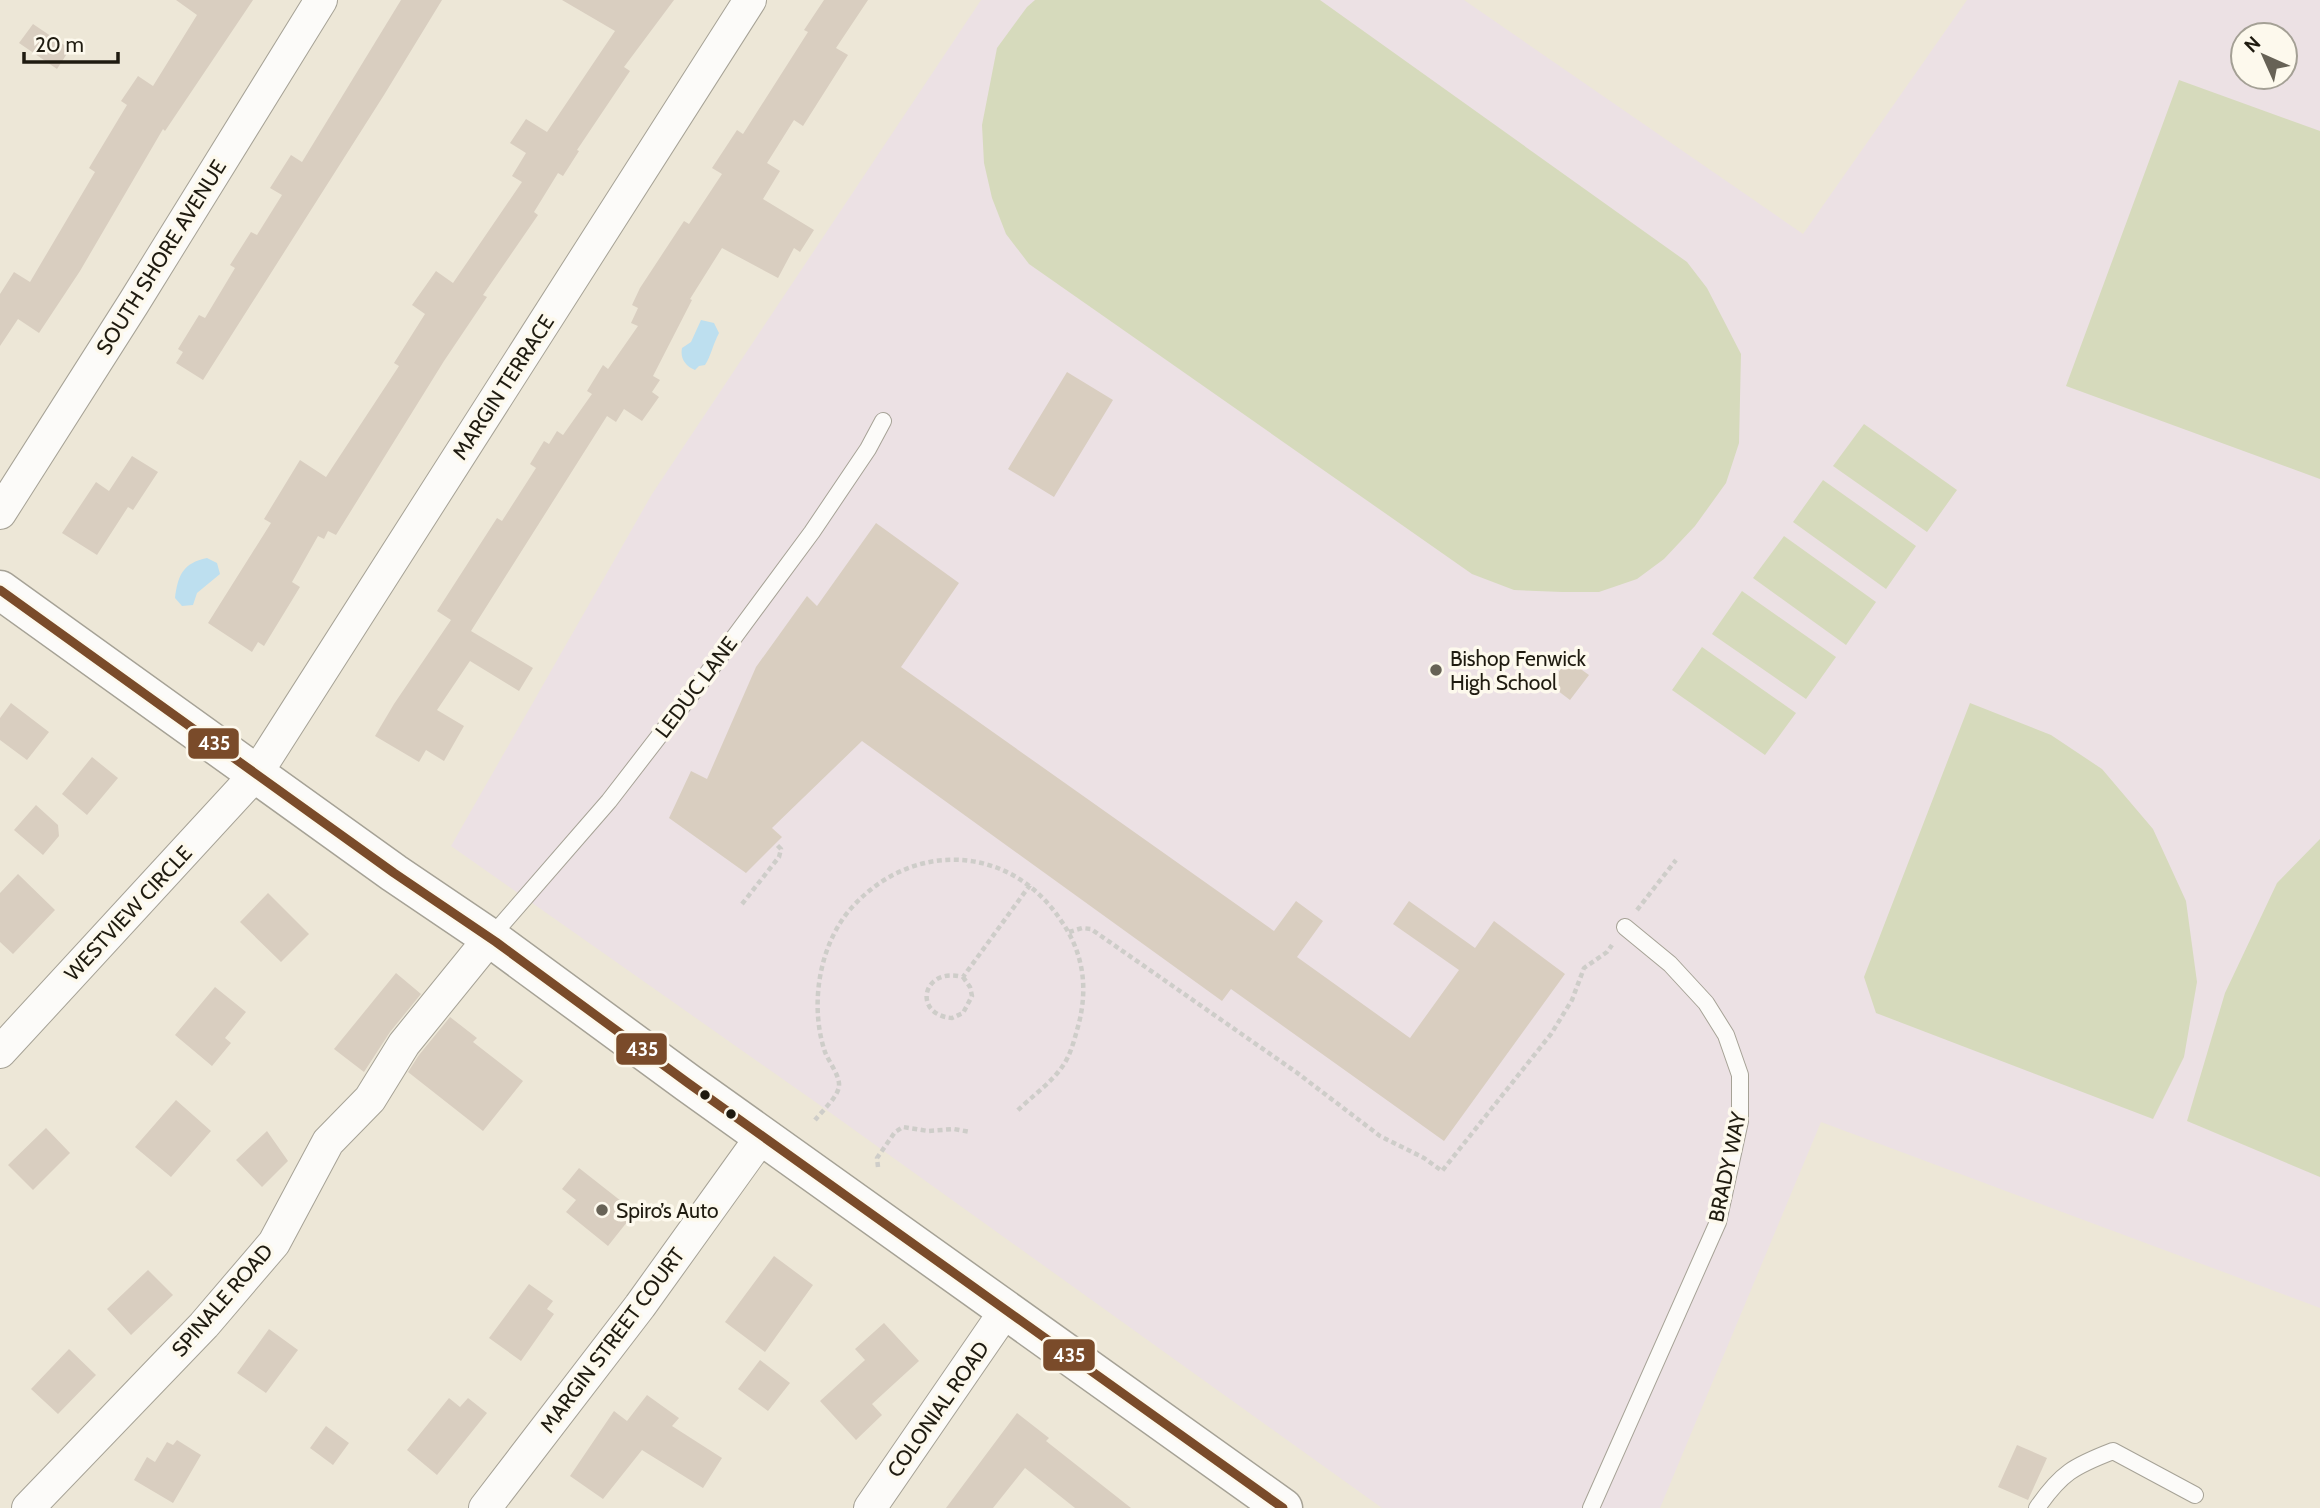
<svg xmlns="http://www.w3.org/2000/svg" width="2320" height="1508" font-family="Cabin,sans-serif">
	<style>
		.education { fill: #ece1e4; fill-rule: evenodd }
		.green { fill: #d6dabc }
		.water { fill: #bddfef }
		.building { fill: #d9cec0 }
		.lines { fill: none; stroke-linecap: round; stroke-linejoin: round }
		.service-casing { stroke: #a6a296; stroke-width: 18 }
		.minor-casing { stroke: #a6a296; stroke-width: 34 }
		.secondary-casing { stroke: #a6a296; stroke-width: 41 }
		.path { stroke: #cecdc9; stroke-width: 4.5; stroke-dasharray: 5 3.5; stroke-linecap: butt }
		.service { stroke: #fcfbf9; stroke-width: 16 }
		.minor { stroke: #fcfbf9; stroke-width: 32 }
		.secondary { stroke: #fcfbf9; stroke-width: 38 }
		.bus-1-casing { stroke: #fdf9ed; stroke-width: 14 }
		.bus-1 { stroke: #7a4b2a; stroke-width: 9 }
		.poi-dot { fill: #676256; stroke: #fdf9ed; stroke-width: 2.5 }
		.bus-dot { fill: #1f1b10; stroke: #fdf9ed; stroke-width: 2.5 }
		.labels { text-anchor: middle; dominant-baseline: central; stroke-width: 7; stroke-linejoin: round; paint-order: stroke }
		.street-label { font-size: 21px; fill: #1f1b10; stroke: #fdf9ed }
		.poi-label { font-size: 21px; fill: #1f1b10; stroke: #fdf9ed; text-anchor: start }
		.line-badge { stroke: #fdf9ed; stroke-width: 2.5 }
		.badge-label { font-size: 19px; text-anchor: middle; font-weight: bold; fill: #fff }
	</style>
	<rect width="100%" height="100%" fill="#ede7d7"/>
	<path class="education" d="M981,0H1464L1803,234L1967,0H2320V1308L1821,1122L1660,1508H1382L814,1101L451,846L652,494ZM2243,35H2285V77H2243Z"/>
	<path class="green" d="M1035,0H1320L1687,262L1707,288L1741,354L1739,443L1726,483L1695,526L1664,559L1637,579L1599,592H1562L1514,590L1472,574L1029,264L1006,234L992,198L984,163L982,125L997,48L1027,7Z
		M2179,80L2320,131V479L2066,386Z
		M1864,424L1957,490L1927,532L1833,466Z
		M1823,480L1916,546L1886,589L1793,522Z
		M1784,536L1876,602L1846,645L1753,578Z
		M1742,591L1836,657L1806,699L1712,634Z
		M1702,647L1796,713L1765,755L1672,690Z
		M1970,703L2051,735L2102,769L2153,829L2186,901L2197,982L2184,1057L2153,1119L1876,1013L1864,977Z
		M2320,839V1177L2187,1121L2225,993L2277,883Z"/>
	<path class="water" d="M701,320L714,323L719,333C713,344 711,356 705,365L699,366L695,370C685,366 680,358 682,348L691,342Z
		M207,558L217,563L220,574L197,593L193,605L182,606L175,598C178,575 183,563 207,558Z"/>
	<path class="building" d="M176,0H253L165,131L163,129L80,271L39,333L18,319L0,346V294L14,272L30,282L95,172L89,168L127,105L121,101L138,76L153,86L197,15Z
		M401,0H442L384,95L203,380L176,363L183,352L178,349L199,315L205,318L235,268L230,265L251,232L257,235L282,195L270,188L291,155L302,162Z
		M562,0H674L624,67L630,71L577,150L579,151L563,176L558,173L534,212L538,215L483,295L487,297L444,361L336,535L328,531L324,539L318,536L292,582L300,587L264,646L258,642L252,652L208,623L271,523L264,519L300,460L326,477L399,366L394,363L425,314L412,305L436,271L453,283L522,182L512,176L526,153L510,143L526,119L547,132L615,31Z
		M824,0H868L836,48L848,55L803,126L794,120L767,163L780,171L763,199L814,230L800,252L794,248L778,278L722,248L690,299L692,300L653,376L660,380L652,392L659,397L642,421L624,409L616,422L607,416L471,631L533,668L519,691L470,661L437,710L464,726L444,761L426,750L419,762L375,736L394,704L451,620L437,611L497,518L502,521L536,468L530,464L544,441L549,444L557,431L563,435L592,394L587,391L603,365L608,369L638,326L631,323L638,308L632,305L640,288L684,221L689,224L722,174L712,168L737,130L743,134L808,32L804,30Z
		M33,24L70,49L57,69L19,43Z
		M1067,372L1113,400L1054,497L1008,469Z
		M132,456L158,472L133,510L128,507L97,555L62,533L96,482L109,491Z
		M876,523L959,583L901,667L1274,931L1296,901L1323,921L1297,957L1410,1038L1459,970L1393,924L1409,901L1475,948L1494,921L1565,974L1444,1141L1231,989L1222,1001L862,741L772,828L782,837L746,873L669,818L691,771L707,779L756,667L807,596L817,606Z
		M1568,660L1589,675L1570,700L1549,684Z
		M11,703L49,732L27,760L0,740V718Z
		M92,757L118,778L87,815L62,794Z
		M36,805L58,825L59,836L43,855L14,830Z
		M18,874L55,910L13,954L0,942V893Z
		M268,893L309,934L281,962L240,922Z
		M396,973L421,994L390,1032L364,1072L334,1049Z
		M215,987L246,1012L225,1038L231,1043L212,1066L175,1035Z
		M450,1017L477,1038L473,1042L523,1081L483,1131L408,1072L419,1055Z
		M176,1100L211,1131L171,1177L135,1147Z
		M46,1128L70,1153L33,1190L8,1165Z
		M267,1131L288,1161L262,1187L236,1160Z
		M579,1168L635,1212L608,1246L566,1212L576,1200L562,1189Z
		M774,1256L813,1285L765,1352L725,1322Z
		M148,1270L173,1295L131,1335L107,1309Z
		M529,1284L553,1301L547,1309L554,1314L521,1361L489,1338Z
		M884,1323L919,1361L872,1404L882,1415L856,1440L820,1401L865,1360L855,1349Z
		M269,1329L298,1350L266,1393L237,1373Z
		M69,1349L96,1375L58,1414L31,1389Z
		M760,1360L790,1383L768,1411L738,1389Z
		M647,1395L679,1418L672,1426L722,1458L703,1488L642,1450L603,1499L570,1476L614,1411L627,1421Z
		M449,1398L460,1407L468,1398L487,1413L437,1475L407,1450Z
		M1017,1413L1049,1438L1046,1441L1131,1508H1075L1025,1468L993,1508H946Z
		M326,1426L349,1443L333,1465L310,1448Z
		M177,1440L201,1455L173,1503L134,1480L147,1457L155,1462L167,1442L173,1445Z
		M2017,1445L2047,1458L2028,1500L1998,1487Z"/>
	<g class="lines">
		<g class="service-casing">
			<path id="service" d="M490,938L609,801L707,674L812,532L868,449L883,421
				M1591,1508L1718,1222L1740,1121V1075L1726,1035L1706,1003L1670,964L1625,927
				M2037,1508C2061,1473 2074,1466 2113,1451L2195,1495"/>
		</g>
		<g class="minor-casing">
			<path id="minor" d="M0,513L133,304L321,0
				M0,1052L256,774L750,0
				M28,1508L204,1325L274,1243L328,1142L370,1099L404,1044L490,938
				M485,1508L640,1306L762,1136
				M870,1508L1006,1310"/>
		</g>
		<g class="secondary-casing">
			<path id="secondary" d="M0,590L394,873L496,942L688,1083L1283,1508"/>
		</g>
		<path class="path" d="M742,904L779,857L781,849L775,843
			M1637,910L1676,860
			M1069,932L1082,928L1091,929L1296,1072L1380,1136L1424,1158L1442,1171L1551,1034L1572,1000L1584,968L1607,952L1612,945
			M963,977L970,987L972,996L963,1013L952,1018C912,1015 922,966 963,977L1030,885
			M815,1120C822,1111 838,1097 839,1086C840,1076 829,1062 825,1052C809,1005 819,941 855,904C917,839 1013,846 1062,922C1083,953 1088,986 1079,1023C1075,1037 1071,1055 1062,1067C1052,1082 1030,1098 1017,1111
			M878,1167L877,1158L895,1132L903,1127L928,1131L954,1129L970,1132"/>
		<use href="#service" class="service"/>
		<use href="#minor" class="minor"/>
		<use href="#secondary" class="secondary"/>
		<g class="bus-1-casing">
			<path id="bus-1" d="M0,590L394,873L496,942L688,1083L1283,1508"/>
		</g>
		<use href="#bus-1" class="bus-1"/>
	</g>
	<g class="poi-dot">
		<circle cx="1436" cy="670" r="7"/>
		<circle cx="602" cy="1210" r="7"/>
	</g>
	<g class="bus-dot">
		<circle cx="705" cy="1095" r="6"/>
		<circle cx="731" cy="1114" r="6"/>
	</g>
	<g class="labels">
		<g class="street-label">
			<text transform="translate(161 257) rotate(-58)">SOUTH SHORE AVENUE</text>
			<text transform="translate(503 387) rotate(-57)">MARGIN TERRACE</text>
			<text transform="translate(696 687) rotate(-53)">LEDUC LANE</text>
			<text transform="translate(128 913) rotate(-47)">WESTVIEW CIRCLE</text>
			<text transform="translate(1727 1167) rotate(-78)">BRADY WAY</text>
			<text transform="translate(222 1300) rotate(-49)">SPINALE ROAD</text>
			<text transform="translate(612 1340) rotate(-53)">MARGIN STREET COURT</text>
			<text transform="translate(938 1409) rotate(-55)">COLONIAL ROAD</text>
		</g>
		<g class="poi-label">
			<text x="1450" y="658">Bishop Fenwick<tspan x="1450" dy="24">High School</tspan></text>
			<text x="616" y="1210">Spiro’s Auto</text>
		</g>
	</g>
	<g class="line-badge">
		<rect x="187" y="727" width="53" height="33" rx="7" fill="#7a4b2a"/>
		<rect x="615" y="1032" width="53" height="34" rx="7" fill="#7a4b2a"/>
		<rect x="1042" y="1338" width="54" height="34" rx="7" fill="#7a4b2a"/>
	</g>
	<g class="badge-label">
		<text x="214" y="750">435</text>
		<text x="642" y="1056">435</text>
		<text x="1069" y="1362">435</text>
	</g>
	<g transform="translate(2264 56) rotate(315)"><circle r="33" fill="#fdf9ed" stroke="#a4a095" stroke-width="2"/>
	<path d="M0-5L12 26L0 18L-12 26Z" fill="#676256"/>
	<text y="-10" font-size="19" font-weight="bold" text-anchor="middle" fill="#1f1b10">N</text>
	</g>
	<path d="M24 52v10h94v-10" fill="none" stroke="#1f1b10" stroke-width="3.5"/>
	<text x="35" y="52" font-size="21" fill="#1f1b10" stroke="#fdf9ed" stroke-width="5" paint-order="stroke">20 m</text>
</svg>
